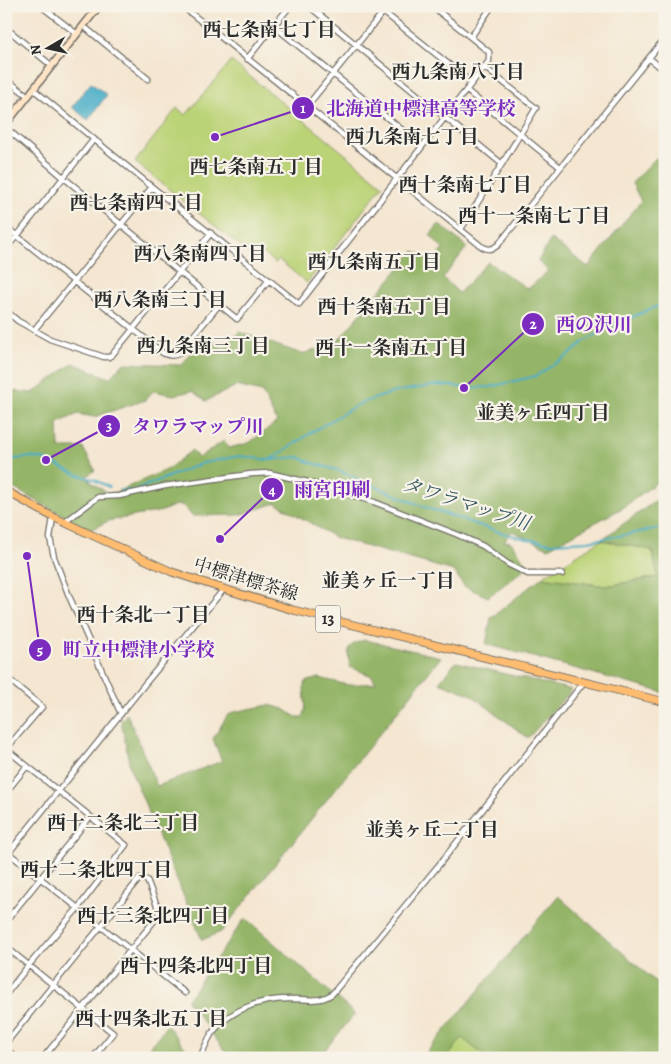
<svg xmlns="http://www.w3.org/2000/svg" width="671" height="1064" font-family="Alegreya,'Noto Serif JP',serif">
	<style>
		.green { fill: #bbd377; stroke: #737f51 }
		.forest { fill: #94b568; stroke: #60704a; fill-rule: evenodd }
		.water { fill: #47adc7; stroke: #396c79 }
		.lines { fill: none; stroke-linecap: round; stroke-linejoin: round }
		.stream { stroke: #47adc7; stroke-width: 2 }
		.street-casing { stroke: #716c65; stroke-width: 7 }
		.secondary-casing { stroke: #716c65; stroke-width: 9 }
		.primary-casing { stroke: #716c65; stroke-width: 9 }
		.street { stroke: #fff; stroke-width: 4.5 }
		.secondary { stroke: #ffe4c6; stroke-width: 6 }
		.primary { stroke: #febc70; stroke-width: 7 }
		.labels { text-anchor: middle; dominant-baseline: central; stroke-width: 4.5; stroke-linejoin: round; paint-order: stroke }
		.shield { fill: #f7f3e8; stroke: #686764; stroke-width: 1 }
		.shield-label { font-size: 16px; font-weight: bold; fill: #2b2b2b }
		.street-label { font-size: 18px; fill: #2b2b2b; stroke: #f7f3e8 }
		.neighbourhood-label { font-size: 19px; font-weight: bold; fill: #2b2b2b; stroke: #f7f3e8 }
		.water-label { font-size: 19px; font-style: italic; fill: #355862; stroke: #f7f3e8 }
		.leader { fill: none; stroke: #7b2cbf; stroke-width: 2 }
		.callout-dot { fill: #7b2cbf; stroke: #f7f3e8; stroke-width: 2 }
		.mark-label { font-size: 15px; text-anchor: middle; font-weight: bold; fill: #fff }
		.callout-label { font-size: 19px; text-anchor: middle; font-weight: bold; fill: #7b2cbf; stroke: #f7f3e8; stroke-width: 4.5; stroke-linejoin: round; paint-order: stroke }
	</style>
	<rect width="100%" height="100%" fill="#f7f3e8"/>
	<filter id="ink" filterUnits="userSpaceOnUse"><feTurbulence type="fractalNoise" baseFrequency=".02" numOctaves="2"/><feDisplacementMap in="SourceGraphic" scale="10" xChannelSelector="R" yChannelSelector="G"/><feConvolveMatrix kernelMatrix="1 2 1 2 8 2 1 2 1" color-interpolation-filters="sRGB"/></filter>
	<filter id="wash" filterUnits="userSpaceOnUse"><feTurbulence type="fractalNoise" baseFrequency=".0096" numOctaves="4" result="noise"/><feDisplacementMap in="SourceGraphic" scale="20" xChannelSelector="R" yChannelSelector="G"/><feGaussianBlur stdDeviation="1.12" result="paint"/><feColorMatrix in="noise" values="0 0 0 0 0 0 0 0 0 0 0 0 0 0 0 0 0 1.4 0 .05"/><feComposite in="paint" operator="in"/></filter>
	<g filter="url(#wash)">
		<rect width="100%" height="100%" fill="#f4e6d0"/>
		<path class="green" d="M231,61L383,185L307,283L279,260L275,263L262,253L256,259L135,162L177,108L186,115Z
			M601,540L652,550L658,577L606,586L542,577Z
			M462,1037L487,1058H447Z"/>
		<path class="forest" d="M656,158L665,160V476L624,507L548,548L512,531L504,541L511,542L528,566L488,597L464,586L454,571L336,538L276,503L239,515L192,516L183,505H176L162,511L108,521L90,530L6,484V385L10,391L33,393L73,363L109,378L124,363L182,365L204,336L224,348L239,332L302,354L335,344L414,251L433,261L443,249L430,235L439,224L467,247L443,278L459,293L488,262L528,289L548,271L538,261L551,239L588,267L641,201L632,183ZM236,386L262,392L277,422L249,443L229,448L224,441L198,458L192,450L168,469L110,495L91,482L87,476L95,470L83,448H59L58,423L78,414L94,417L145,400L153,391L174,395L192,391L206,401Z
			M665,494V693L486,644L491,618L542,577L606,586L658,577L652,550L601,540Z
			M365,640L441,657L221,932L202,940L130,768L121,720L127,714L157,786L222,761L213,739L227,716L234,712L269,705L284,709L296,717H303C309,706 302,694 305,682L319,678L348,685L376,683L372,676L350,667C347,650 346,645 365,640Z
			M456,662L572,690L528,738L470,694L439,682Z
			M558,896L665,990V1058H487L462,1038L447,1058H422Z
			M245,918L355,1014L318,1058H230L187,1000Z
			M167,1025L193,1058H141Z"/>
		<path class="water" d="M91,83L107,95L88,120L72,107Z"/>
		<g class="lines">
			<path class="stream" d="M271,459L296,443L312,432L357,405L367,401L395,392L436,385L454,386L464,388L490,387L536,376L573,352L582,343L608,328L650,309L665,304
				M6,460L31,457L46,460L76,474L95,480L109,487
				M120,490L132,491L203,463L239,456L269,460L298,457L309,462L337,470L422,506L502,533L526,539L551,543L588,541L625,535L665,527"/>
		</g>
	</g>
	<g filter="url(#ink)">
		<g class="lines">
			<g class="street-casing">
				<path id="street" d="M41,6L77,34
					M182,6L481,246C488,250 492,250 498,245L665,38
					M309,6L502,164
					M376,6L472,83
					M274,26L422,146
					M6,28L52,66
					M87,29L148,79
					M471,37L492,6
					M649,58L665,71
					M247,59L290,6
					M6,79L28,96
					M33,89L152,187L299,304L489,61V52L432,6
					M466,90L560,167
					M307,106L388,6
					M6,128L63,177L237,319L269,280
					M6,227L163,353C169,356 172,356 178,354L219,305
					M461,229L502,164L536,108L484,67
					M6,248L17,236L94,139
					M6,311L18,321L50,339L104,357H109L112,355L211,233
					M34,330L152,187
					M53,517L50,538L54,557L69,596L121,714
					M65,522L98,497L119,496L165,486L200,481L251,474L269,473L308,482L374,502L456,534L483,546L508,564L528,574H562
					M6,677L42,707L6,749L126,845L78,908L29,965L6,994
					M6,792L27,766
					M6,851L185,993
					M6,856L144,685L224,589
					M6,921L90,817
					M6,947L113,1033L93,1058
					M6,1043L140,878L147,880L159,911L158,916L43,1058
					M6,1049L17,1058
					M200,1058C204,1049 207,1041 212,1033C229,1010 261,999 288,999C304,998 320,1004 333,993L438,866L584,682"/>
			</g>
			<g class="secondary-casing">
				<path id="secondary" d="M6,124L99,6"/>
			</g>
			<g class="primary-casing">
				<path id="primary" d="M6,491L53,517L172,572L224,589L293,610L665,702"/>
			</g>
			<use href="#street" class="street"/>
			<use href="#secondary" class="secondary"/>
			<use href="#primary" class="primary"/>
		</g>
	</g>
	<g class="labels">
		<rect class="shield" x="315.5" y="605.5" width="25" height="27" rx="4"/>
		<g class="shield-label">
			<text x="328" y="619">13</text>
		</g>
		<g class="street-label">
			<text transform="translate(246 579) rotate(17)">中標津標茶線</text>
		</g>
		<g class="neighbourhood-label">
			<text x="269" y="30">西七条南七丁目</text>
			<text x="458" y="72">西九条南八丁目</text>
			<text x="412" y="137">西九条南七丁目</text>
			<text x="256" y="167">西七条南五丁目</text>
			<text x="465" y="185">西十条南七丁目</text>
			<text x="136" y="203">西七条南四丁目</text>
			<text x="534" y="216">西十一条南七丁目</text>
			<text x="200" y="254">西八条南四丁目</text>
			<text x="374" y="262">西九条南五丁目</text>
			<text x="160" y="300">西八条南三丁目</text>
			<text x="384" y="307">西十条南五丁目</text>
			<text x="203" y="346">西九条南三丁目</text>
			<text x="391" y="348">西十一条南五丁目</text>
			<text x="543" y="413">並美ヶ丘四丁目</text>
			<text x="388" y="581">並美ヶ丘一丁目</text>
			<text x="143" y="615">西十条北一丁目</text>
			<text x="123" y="823">西十二条北三丁目</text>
			<text x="432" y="830">並美ヶ丘二丁目</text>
			<text x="96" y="870">西十二条北四丁目</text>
			<text x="153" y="916">西十三条北四丁目</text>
			<text x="196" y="966">西十四条北四丁目</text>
			<text x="151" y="1019">西十四条北五丁目</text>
		</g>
		<g class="water-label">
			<text transform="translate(466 504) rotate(18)">タワラマップ川</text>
		</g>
	</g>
	<path class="leader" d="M215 137L303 108M464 388L533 324M46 460L109 426M220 539L272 489M27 556L40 650"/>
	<g class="callout-dot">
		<circle cx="215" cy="137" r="5"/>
		<circle cx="464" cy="388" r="5"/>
		<circle cx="46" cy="460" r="5"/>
		<circle cx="220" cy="539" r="5"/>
		<circle cx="27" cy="556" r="5"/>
		<circle cx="303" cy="108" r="12"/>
		<circle cx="533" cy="324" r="12"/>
		<circle cx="109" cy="426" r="12"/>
		<circle cx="272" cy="489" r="12"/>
		<circle cx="40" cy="650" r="12"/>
	</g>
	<g class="mark-label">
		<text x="303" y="113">1</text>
		<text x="533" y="329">2</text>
		<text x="109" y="431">3</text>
		<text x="272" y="495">4</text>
		<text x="40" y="655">5</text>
	</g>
	<g class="callout-label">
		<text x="421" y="115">北海道中標津高等学校</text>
		<text x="594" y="331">西の沢川</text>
		<text x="198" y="433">タワラマップ川</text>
		<text x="332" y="496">雨宮印刷</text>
		<text x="139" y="656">町立中標津小学校</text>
	</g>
	<rect width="671" height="1064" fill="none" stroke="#f7f3e8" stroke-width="25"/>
	<g transform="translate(48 48) rotate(261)" stroke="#f7f3e8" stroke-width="4" paint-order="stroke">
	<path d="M0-4L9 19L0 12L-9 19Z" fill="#2b2b2b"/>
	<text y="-8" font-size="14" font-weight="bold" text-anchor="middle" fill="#2b2b2b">N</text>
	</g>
</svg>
